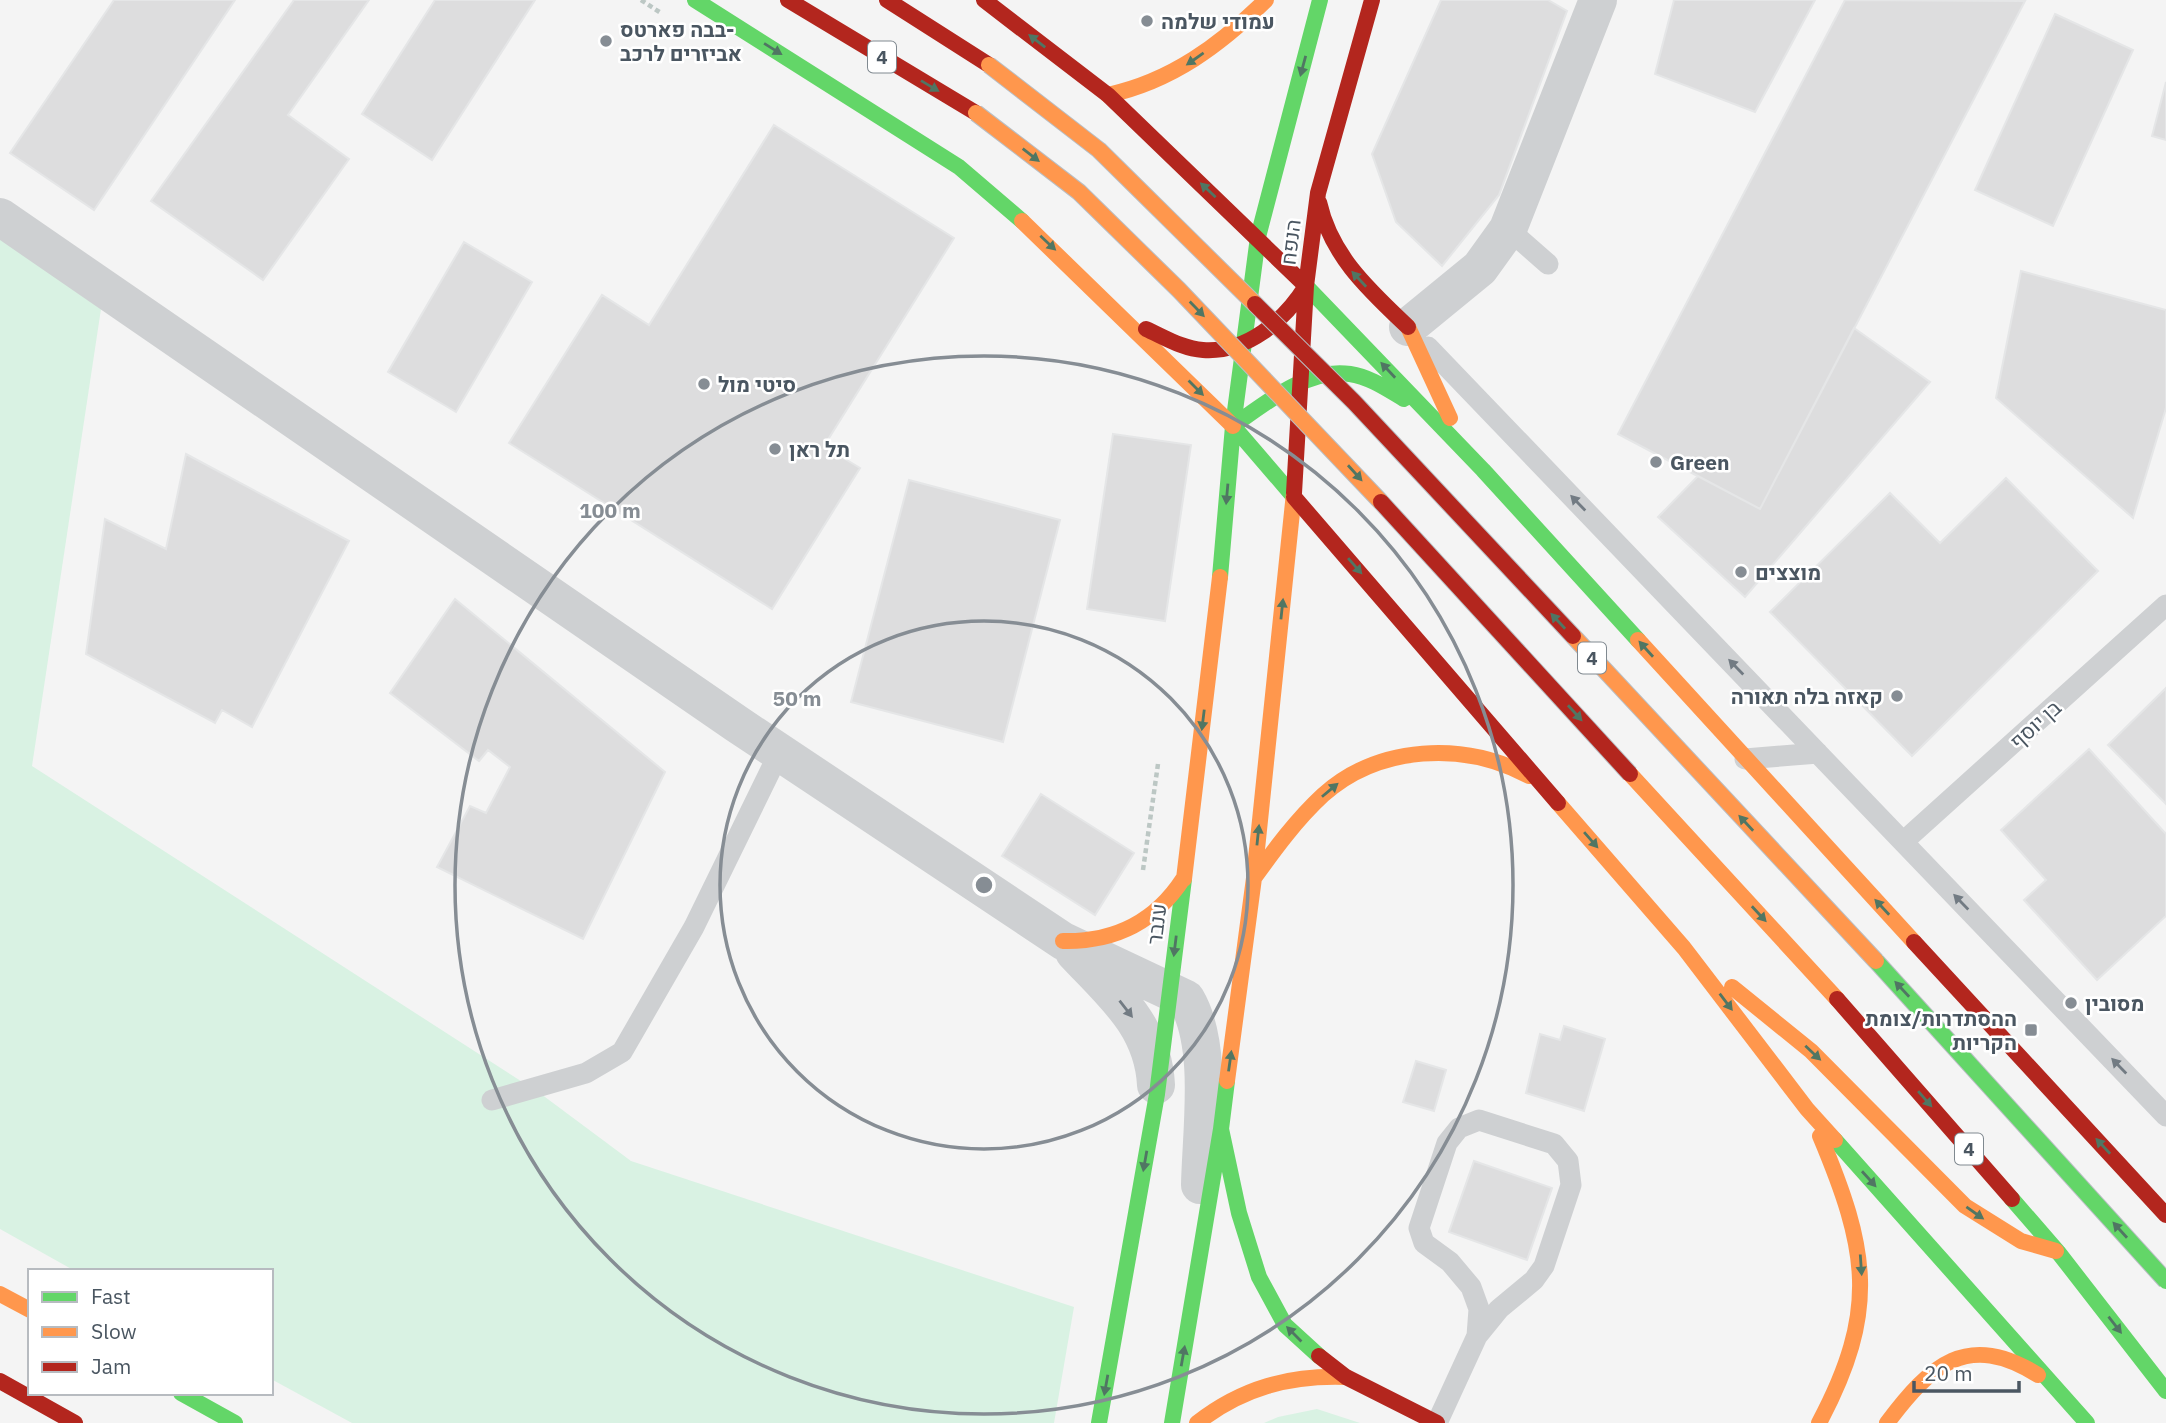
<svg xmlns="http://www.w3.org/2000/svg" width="2166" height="1423" font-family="'IBM Plex Sans',Heebo,sans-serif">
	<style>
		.green { fill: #d9f2e3 }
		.building { fill: #ddddde; stroke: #e5e6e7; stroke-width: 2 }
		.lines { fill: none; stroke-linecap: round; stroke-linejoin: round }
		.path { stroke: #bcc7c4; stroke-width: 4.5; stroke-dasharray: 5 3.5; stroke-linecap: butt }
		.lane { stroke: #ced0d2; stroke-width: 21 }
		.street { stroke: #ced0d2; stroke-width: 38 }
		.fast { stroke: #63d668; stroke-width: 16 }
		.slow { stroke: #ff974d; stroke-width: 16 }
		.jam { stroke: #b3261e; stroke-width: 16 }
		.fast-bridge-casing { stroke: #b9bec3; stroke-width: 18; stroke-linecap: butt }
		.slow-bridge-casing { stroke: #b9bec3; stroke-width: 18; stroke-linecap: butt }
		.jam-bridge-casing { stroke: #b9bec3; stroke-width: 18; stroke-linecap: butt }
		.fast-bridge { stroke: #63d668; stroke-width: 16 }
		.slow-bridge { stroke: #ff974d; stroke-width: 16 }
		.jam-bridge { stroke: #b3261e; stroke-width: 16 }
		.oneway { fill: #507663 }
		.oneway2 { fill: #727b83 }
		.ring { fill: none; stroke: #868d94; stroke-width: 3.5 }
		.poi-dot { fill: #868d94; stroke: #fff; stroke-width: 2.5 }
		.labels { text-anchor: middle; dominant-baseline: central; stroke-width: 5; stroke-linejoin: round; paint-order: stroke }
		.shield { fill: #fff; stroke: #808990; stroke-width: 2 }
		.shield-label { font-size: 19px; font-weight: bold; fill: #4a5661 }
		.poi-label { font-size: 21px; font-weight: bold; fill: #4a5661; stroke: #fff; text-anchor: start }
		.street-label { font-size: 21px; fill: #4a5661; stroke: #fff }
		.centre { fill: #868d94; stroke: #fff; stroke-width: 3.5 }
		.ring-label { font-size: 21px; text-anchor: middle; font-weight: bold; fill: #868d94; stroke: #fff; stroke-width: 5; stroke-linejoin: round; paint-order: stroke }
	</style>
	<rect width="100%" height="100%" fill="#f4f4f4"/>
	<path class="green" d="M0,238L101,309L32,766L541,1094L631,1161L1074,1307L1054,1423H352L271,1379V1271H75L0,1229Z
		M1317,1409L1360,1423H1264L1278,1417Z"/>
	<path class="building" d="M114,0H235L94,210L10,153Z
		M294,0H369L288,115L349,159L263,280L151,201Z
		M435,0H535L432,160L362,114Z
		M1441,0H1548L1567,11L1499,195L1442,266L1396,222L1372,154Z
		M1674,0H1815L1755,112L1655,74Z
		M1845,0L2025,1L1760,509L1618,434Z
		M2055,14L2133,50L2053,226L1975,190Z
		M2166,82V140L2152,136Z
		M774,125L954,238L824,446L860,468L772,609L509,443L602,295L649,325Z
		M464,242L532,282L456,412L388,372Z
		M2021,271L2166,310V408L2133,518L1996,398Z
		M1854,328L1930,382L1745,597L1658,517L1698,476L1760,509Z
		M1113,434L1191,445L1165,621L1087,609Z
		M186,454L349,541L252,727L222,710L215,723L86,654L105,519L166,549Z
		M2006,478L2098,571L1912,756L1770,612L1890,493L1940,543Z
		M909,480L1060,520L1003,742L851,702Z
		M455,599L665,772L583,939L437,867L470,806L486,813L510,767L488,750L479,761L390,693Z
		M2166,688V804L2108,745Z
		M2089,749L2166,834V916L2097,980L2024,900L2046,880L2001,830Z
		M1041,794L1134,853L1095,915L1002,856Z
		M1564,1026L1605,1039L1584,1111L1526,1093L1540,1034L1560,1040Z
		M1416,1061L1446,1070L1434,1111L1403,1102Z
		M1474,1161L1552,1188L1527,1260L1449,1232Z"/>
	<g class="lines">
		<path class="path" d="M641,0L661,13
			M1143,870L1158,764"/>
		<path class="lane" d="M1508,229L1548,264
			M1428,347L2166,1116
			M1745,759L1818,753
			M1903,842L2166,605
			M492,1100L586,1073L622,1052L694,927L779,753
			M1437,1423L1477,1336L1499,1309L1534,1280L1544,1266L1571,1185L1568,1161L1554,1144L1479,1120L1459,1128L1447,1143L1419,1228L1424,1243L1450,1262L1471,1287L1479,1309L1477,1336"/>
		<path class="street" d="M0,217L737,724L1063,941L1186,999C1214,1046 1201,1131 1200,1185
			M1408,327L1480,268L1508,229L1598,0
			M1074,952C1112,993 1153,1025 1156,1085"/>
		<path class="fast" d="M695,0L959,167L1022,221
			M1306,286L1483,470L1638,640
			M1233,426L1294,497
			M1233,426C1264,404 1309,367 1350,374C1370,377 1387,389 1404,399
			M1220,577L1233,426L1258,237L1320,0
			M1227,1081L1221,1129L1239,1213L1259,1277L1285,1325L1319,1356
			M1835,1140L2087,1423
			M2012,1199L2058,1252L2166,1391
			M181,1393L235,1423
			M1099,1423L1157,1094L1184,879
			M1172,1423L1221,1129"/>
		<path class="slow" d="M1108,95C1172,81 1220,45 1266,0
			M1022,221L1233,426
			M1408,327L1450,418
			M1638,640L1914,942
			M1630,774L1837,999
			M1558,803L1684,948L1807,1109L1835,1140
			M1254,878C1275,849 1296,820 1323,795C1379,745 1464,741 1529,776
			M1184,879L1220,577
			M1063,941C1114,942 1155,922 1183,879
			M1732,987L1811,1051L1965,1206L2021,1241L2056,1251
			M1227,1081L1254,878L1294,493
			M0,1294L30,1310
			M1197,1423C1242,1388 1289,1375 1346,1377
			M1819,1423C1879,1310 1868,1250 1820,1136
			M1887,1423C1930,1366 1967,1330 2038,1375"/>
		<path class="jam" d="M788,0L976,113
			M887,0L989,65
			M984,0L1108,95L1306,286C1284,321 1247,353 1203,350C1183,349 1164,337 1146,329
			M1319,202C1331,256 1369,290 1408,327
			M1294,493L1306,286L1318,193L1372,0
			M1294,497L1558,803
			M1914,942L2166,1215
			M1837,999L2012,1199
			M1319,1356L1346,1377L1437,1423
			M0,1381L75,1423"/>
		<g class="fast-bridge-casing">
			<path id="fast-bridge" d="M1876,961L2166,1281"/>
		</g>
		<g class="slow-bridge-casing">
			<path id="slow-bridge" d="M989,65L1099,150L1255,304
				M976,113L1079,192L1179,290L1381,502
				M1573,636L1876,961"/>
		</g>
		<g class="jam-bridge-casing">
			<path id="jam-bridge" d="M1255,304L1354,402L1573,636
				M1381,502L1630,774"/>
		</g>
		<use href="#fast-bridge" class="fast-bridge"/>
		<use href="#slow-bridge" class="slow-bridge"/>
		<use href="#jam-bridge" class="jam-bridge"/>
	</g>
	<defs><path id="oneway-solid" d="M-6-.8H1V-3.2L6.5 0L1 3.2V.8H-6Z" transform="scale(1.75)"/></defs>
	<g class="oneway">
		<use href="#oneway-solid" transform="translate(1037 41) rotate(-142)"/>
		<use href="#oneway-solid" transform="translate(773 49) rotate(32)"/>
		<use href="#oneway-solid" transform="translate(1195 59) rotate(145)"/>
		<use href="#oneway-solid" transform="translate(1303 66) rotate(105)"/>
		<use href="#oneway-solid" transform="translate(930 86) rotate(31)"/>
		<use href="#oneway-solid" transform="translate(1031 155) rotate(38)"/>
		<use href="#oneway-solid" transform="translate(1208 190) rotate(-137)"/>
		<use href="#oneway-solid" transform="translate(1048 243) rotate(43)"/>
		<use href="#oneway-solid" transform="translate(1359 279) rotate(-133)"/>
		<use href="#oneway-solid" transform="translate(1197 309) rotate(46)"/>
		<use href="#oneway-solid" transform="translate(1388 370) rotate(-133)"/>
		<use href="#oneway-solid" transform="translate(1196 388) rotate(45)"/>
		<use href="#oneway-solid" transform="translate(1355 473) rotate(48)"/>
		<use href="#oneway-solid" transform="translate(1227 494) rotate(95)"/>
		<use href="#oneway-solid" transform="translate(1355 566) rotate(49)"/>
		<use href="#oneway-solid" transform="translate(1282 609) rotate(-84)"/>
		<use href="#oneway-solid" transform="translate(1558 621) rotate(-133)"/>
		<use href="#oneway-solid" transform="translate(1646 649) rotate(-132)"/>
		<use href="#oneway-solid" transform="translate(1575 713) rotate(48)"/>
		<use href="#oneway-solid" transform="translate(1203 720) rotate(97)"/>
		<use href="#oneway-solid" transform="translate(1330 790) rotate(-40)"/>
		<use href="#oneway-solid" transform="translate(1746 823) rotate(-133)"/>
		<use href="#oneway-solid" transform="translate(1258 835) rotate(-84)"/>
		<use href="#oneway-solid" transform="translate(1591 840) rotate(49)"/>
		<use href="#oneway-solid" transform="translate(1882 907) rotate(-133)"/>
		<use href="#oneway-solid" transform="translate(1759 914) rotate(47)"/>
		<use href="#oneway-solid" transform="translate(1175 946) rotate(97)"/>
		<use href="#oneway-solid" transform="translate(1902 989) rotate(-133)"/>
		<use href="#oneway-solid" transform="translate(1726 1002) rotate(53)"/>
		<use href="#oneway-solid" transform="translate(1813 1053) rotate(43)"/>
		<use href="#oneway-solid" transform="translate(1230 1061) rotate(-82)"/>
		<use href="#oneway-solid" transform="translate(1925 1099) rotate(49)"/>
		<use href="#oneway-solid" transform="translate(2103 1146) rotate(-133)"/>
		<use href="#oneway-solid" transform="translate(1145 1161) rotate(100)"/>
		<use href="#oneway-solid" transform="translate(1869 1179) rotate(48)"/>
		<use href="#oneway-solid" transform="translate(1975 1213) rotate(35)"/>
		<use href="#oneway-solid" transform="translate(2120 1230) rotate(-132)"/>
		<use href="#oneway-solid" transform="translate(1861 1265) rotate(86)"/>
		<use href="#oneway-solid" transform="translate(2115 1325) rotate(52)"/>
		<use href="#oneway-solid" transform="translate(1294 1334) rotate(-135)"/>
		<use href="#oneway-solid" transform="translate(1183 1356) rotate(-80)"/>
		<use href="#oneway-solid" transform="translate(1106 1385) rotate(100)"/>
	</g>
	<g class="oneway2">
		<use href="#oneway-solid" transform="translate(1578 503) rotate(-134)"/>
		<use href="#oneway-solid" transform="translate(1736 667) rotate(-134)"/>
		<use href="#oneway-solid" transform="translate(1961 902) rotate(-134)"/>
		<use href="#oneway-solid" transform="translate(1126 1009) rotate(52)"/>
		<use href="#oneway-solid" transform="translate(2119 1066) rotate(-134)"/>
	</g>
	<g class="ring">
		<circle cx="984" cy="885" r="264"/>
		<circle cx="984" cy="885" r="529"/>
	</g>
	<g class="poi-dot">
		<circle cx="1147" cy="21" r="7"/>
		<circle cx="606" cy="41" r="7"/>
		<circle cx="704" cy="384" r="7"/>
		<circle cx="775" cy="449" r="7"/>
		<circle cx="1656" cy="462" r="7"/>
		<circle cx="1741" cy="572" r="7"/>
		<circle cx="1897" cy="696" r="7"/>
		<circle cx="2071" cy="1003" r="7"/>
		<rect x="2024" y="1023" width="14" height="14" rx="3.5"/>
	</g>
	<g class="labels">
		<g class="shield">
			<rect x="868" y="41.5" width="28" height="31" rx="5"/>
			<rect x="1578" y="642.5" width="28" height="31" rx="5"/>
			<rect x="1955" y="1133.5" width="28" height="31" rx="5"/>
		</g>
		<g class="shield-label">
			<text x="882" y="57">4</text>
			<text x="1592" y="658">4</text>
			<text x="1969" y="1149">4</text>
		</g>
		<g class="poi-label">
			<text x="1161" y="21">עמודי שלמה</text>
			<text x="620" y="29">בבה פארטס-<tspan x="620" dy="24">אביזרים לרכב</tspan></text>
			<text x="718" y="384">סיטי מול</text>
			<text x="789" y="449">תל ראן</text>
			<text x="1670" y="462">Green</text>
			<text x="1755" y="572">מוצצים</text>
			<text x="1883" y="696" text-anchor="end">קאזה בלה תאורה</text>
			<text x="2085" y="1003">מסובין</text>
			<text x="2017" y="1018" text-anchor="end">ההסתדרות/צומת<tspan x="2017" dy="24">הקריות</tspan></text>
		</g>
		<g class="street-label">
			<text transform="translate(1290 242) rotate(-83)">הנפח</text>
			<text transform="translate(2035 724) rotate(-42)">בן יוסף</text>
			<text transform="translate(1156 924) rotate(-83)">ענבר</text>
		</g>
	</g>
	<circle cx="984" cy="885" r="10" class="centre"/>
	<g class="ring-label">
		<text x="610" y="518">100 m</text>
		<text x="797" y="706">50 m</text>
	</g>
	<rect x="28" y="1269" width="245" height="126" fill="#ffffff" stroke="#b7bbc0" stroke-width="2"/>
	<rect x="42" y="1292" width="35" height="10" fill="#63d668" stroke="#b7bbc0" stroke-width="2"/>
	<text x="91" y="1304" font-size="21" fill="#4a5661">Fast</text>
	<rect x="42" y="1327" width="35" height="10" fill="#ff974d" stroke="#b7bbc0" stroke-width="2"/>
	<text x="91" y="1339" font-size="21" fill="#4a5661">Slow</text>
	<rect x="42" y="1362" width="35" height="10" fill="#b3261e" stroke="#b7bbc0" stroke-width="2"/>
	<text x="91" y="1374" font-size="21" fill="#4a5661">Jam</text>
	<path d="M1914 1381v10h105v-10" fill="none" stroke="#4a5661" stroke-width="3.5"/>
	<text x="1924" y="1381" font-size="21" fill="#4a5661" stroke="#ffffff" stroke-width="5" paint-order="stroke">20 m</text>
</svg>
